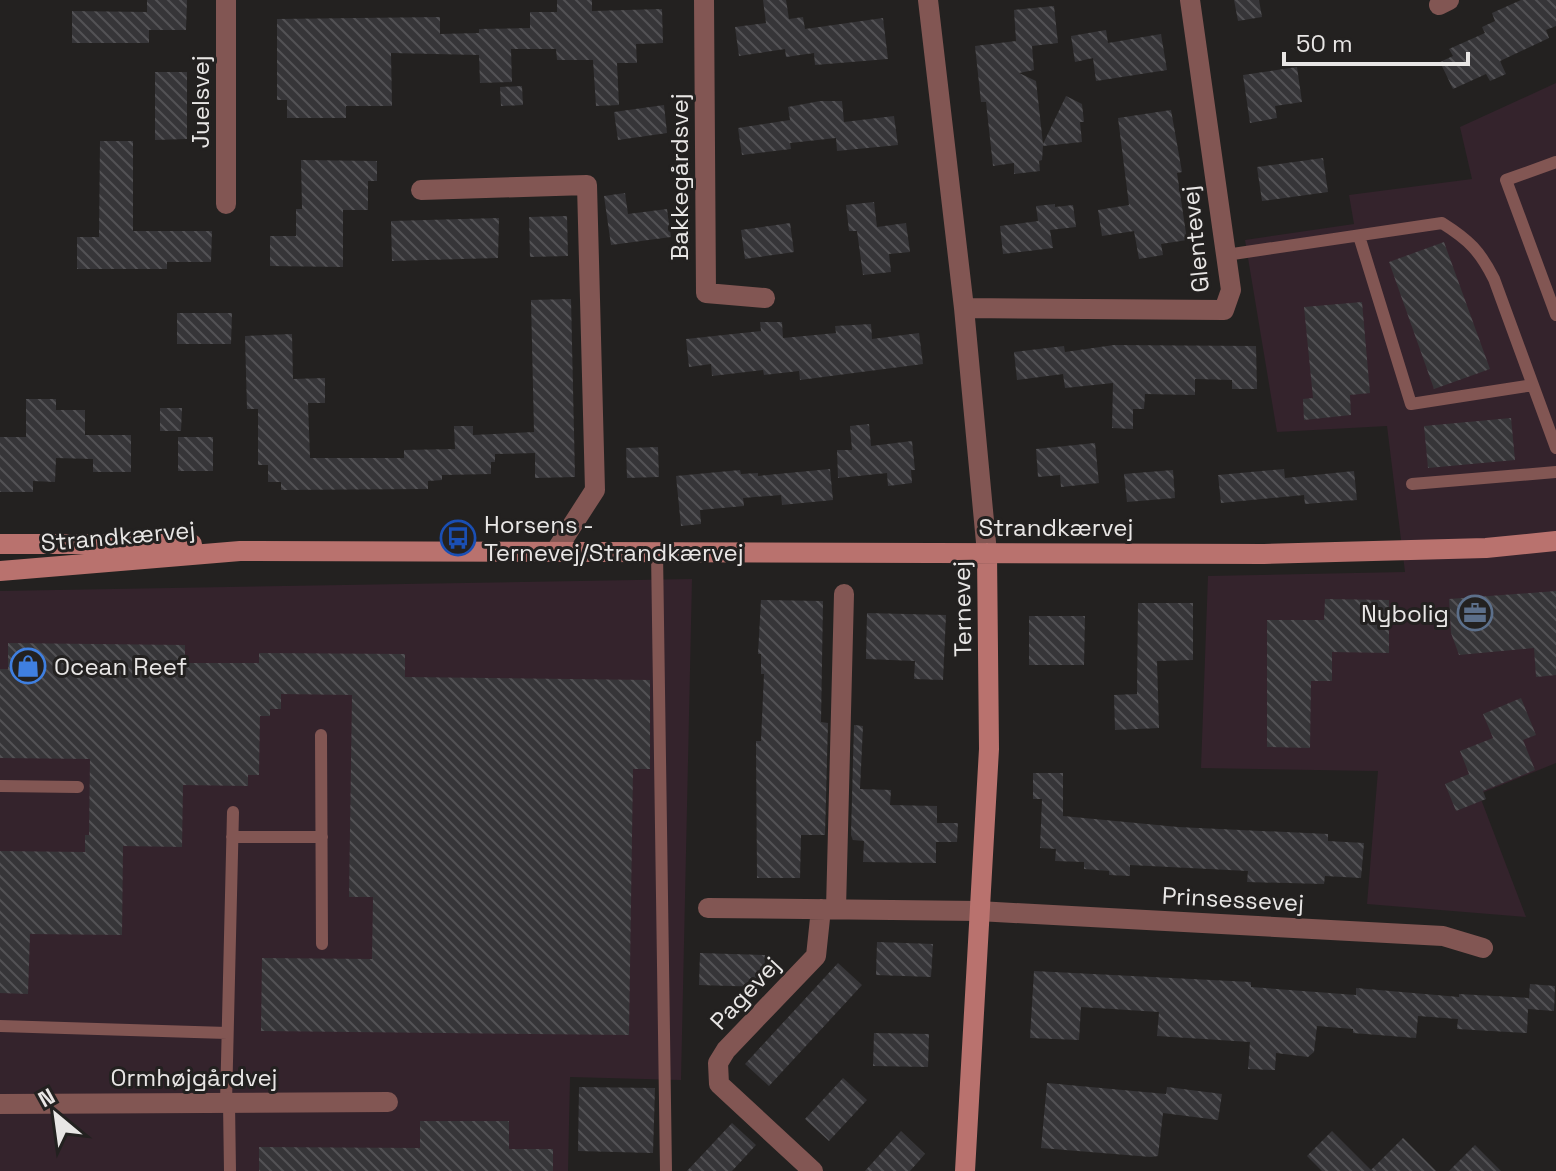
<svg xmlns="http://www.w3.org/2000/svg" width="1556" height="1171" font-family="'Space Grotesk',sans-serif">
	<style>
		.commercial { fill: #34232c }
		.building { fill: url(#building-back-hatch) }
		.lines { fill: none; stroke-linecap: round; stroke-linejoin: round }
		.lane { stroke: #825653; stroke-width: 12 }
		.street { stroke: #825653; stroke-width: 20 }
		.secondary { stroke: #b9726e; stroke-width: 20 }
		.labels { text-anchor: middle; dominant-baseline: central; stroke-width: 6; stroke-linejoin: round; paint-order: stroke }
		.street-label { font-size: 24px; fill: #e8e6e5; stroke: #232120 }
		.poi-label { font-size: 24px; fill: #e8e6e5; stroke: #232120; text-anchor: start }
	</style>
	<defs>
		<pattern id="building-back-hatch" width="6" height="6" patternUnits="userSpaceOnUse" patternTransform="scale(2)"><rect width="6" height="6" fill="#363538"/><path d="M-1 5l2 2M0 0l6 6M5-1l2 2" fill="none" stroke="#535255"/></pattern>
	</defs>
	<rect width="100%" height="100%" fill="#232120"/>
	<path class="commercial" d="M1556,83V763L1479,794L1526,917L1367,904L1378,771L1201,768L1208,576L1405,572L1387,426L1277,432L1245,240L1354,224L1349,195L1472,179L1460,127Z
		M692,579L681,1080L570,1077L568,1171H0V591Z"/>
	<path class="building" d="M147,0H187L186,30H149V43H72V11L147,12Z
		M557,0H592V11L662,9L663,43L636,44L637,63H617L619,105L596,106L593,60H557L556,49H511L512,82L480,83L479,55L391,53L392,106H346V118H287V100H277V19L440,17V34L479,33V29L530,28V12H557Z
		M763,0H786L789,19L803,17L805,29L883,18L888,59L815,65L814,53L786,57L785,49L739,56L735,27L766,23Z
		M1234,0H1259L1262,17L1238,21Z
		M1521,0H1556V26L1546,30L1549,38L1500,61L1506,74L1490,81L1486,74L1453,89L1440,62L1453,56L1449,49L1485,33L1482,27L1495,21L1492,13Z
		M1054,6L1058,43L1032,46L1034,70L1019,73L1036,81L1043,144L1066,96L1082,104L1084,122H1080L1082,142L1043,146L1042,160L1039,161L1040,171L1014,174V163L993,166L986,102H981L975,46L1016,41L1014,10Z
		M1106,30L1108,43L1161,34L1167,70L1096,81L1093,58L1075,62L1071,36Z
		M1297,67L1302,102L1275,106L1277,118L1250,123L1243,75Z
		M155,72H187V139L155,140Z
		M522,86L523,105L501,106L500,87Z
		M820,101H842L844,122L894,116L898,145L837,151L836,138L790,143L791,149L742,155L738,128L790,120L788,107Z
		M664,105L667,133L618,140L614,112Z
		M1171,110L1182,172L1177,173L1187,240L1161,244L1163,255L1139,259L1134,231L1102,236L1098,210L1129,205L1118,118Z
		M100,141H133V231H212L211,262H167V269H77V237H99Z
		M1323,158L1328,192L1262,201L1257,167Z
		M301,160L377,161V181H368V210H343V267L270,266V236H296V209H302Z
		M625,193L628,214L667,209L671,237L611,245L604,196Z
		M874,202L877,227L906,223L910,252L889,254L891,272L863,275L857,231H849L846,205Z
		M1055,204V207L1073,205L1076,227L1050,230L1053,248L1003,254L1000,226L1038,221L1036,206Z
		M567,216L568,256L530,257L529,217Z
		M499,218L498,258L392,261L391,221Z
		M790,223L794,252L745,259L741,230Z
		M1444,242L1490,369L1434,389L1389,262Z
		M571,299L575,477L535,478V453L495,454V462H491V474L442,475V480L428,481V489L281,490V482H268V465H258V409H247L245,336L292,334L293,379L325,378V403H308L310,458H404V450L455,449L454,426H473V435L534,432L531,300Z
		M1362,302L1370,393L1350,395L1351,415L1304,420L1303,399L1313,398L1304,307Z
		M177,313H232L231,344H177Z
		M760,322H782L783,338L836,333L835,326L871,324L872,339L919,333L923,364L800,380L799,371L764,375L763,370L712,376L711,364L689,367L686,339L761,331Z
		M1114,345L1256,346L1257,389H1232V380L1195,379V395L1145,394L1144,409H1133V429L1112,428L1113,383L1065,388L1063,374L1017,380L1014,352L1064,346L1065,352Z
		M26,399H56V410H85V435H131V472H93V459L56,458L55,482L33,481V492H0V437H26Z
		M160,408H182L181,431H160Z
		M1511,418L1515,460L1428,468L1424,426Z
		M869,424L871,446L912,441L915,470H911L912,483L888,486L887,473L838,478L837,450H852L850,426Z
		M178,437H213V471H178Z
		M1095,443L1099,483L1061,487L1060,475L1038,477L1036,449Z
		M658,447L659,477L627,478L626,448Z
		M830,469L833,500L782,505L781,495L743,498L744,506L700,510L701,524L681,526L676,476L740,470L741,474L758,473V476Z
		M1284,469L1285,478L1354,471L1357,500L1305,504L1304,495L1221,503L1218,475Z
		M1173,470L1175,498L1127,502L1124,474Z
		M1556,591V675L1536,677L1534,648L1459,655L1451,633L1449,599Z
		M1325,599L1389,600V653L1332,652V681H1311L1310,748L1267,747V620H1324Z
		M761,600L823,601L821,722L828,723L825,835H801L800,878H757L756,741H761L764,674H761V654H758Z
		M1138,603H1193V660L1157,661L1159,728L1115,730L1114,695L1137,694Z
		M867,613L946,615L943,680L914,679L915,661L866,659Z
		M1029,616H1085L1084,665H1029Z
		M8,643L185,645V663H259V653L405,654V677L650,680V769H633L629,1035L261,1031L262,958L372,959L373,897H349L352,695L281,694V709H270V716H260L259,775H248V786L183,785L182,847L123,846L122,935L30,934L28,994L0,993V851L85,852V835H89L90,759L0,758V669H8Z
		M1521,698L1536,735L1523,740L1535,770L1483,791L1486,799L1456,811L1445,784L1469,774L1460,751L1493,738L1483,714Z
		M854,725L863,726L860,789L891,790L890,805L937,806V823H958L957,842H936V863L863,862L864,841L853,840L851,835Z
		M1033,773H1063V816L1178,827L1328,834V841L1364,843L1361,878L1325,876L1324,884L1247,882L1248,871L1130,865V876L1109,875V871L1084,869V862L1055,861L1056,849L1040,848L1042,799H1033Z
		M877,942L933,944L931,977L876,975Z
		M700,953L765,955L764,987L699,985Z
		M838,963L862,985L769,1086L745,1064Z
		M1034,971L1251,982V987L1356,995V988L1459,997V994L1529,998L1530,984L1555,986L1554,1011L1528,1009L1527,1033L1457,1029L1458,1019L1418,1016L1416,1038L1353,1033V1029L1317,1026L1314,1052L1308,1057L1276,1053L1275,1070L1248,1069L1250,1042L1157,1036L1159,1012L1081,1007L1079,1040L1030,1038Z
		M874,1033L929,1034L928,1067L873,1066Z
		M843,1078L867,1100L829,1141L805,1119Z
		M1047,1083L1166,1094L1167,1087L1222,1094L1218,1120L1163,1113L1158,1156L1151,1157L1041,1148Z
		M579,1087L655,1088L653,1153L578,1151Z
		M420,1121H509V1149H553V1171H259V1147L420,1148Z
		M732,1123L756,1145L732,1171H687Z
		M901,1131L925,1154L910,1171H865Z
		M1332,1131L1371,1170L1403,1138L1436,1171H1322L1307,1156Z
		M1475,1145L1501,1171H1449Z"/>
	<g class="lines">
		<path class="lane" d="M1556,162L1506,180L1556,315
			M1359,236L1411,404L1533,385
			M1226,255L1442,223C1469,240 1480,251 1494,279L1556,448
			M1412,484L1556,472
			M657,552L666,1171
			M321,735L322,944
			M0,786L78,787
			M232,837H322
			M0,1026L227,1033
			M226,1103L233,812
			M229,1103L230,1171"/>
		<path class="street" d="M704,0L706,293L765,298
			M928,0L964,308L987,553
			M1439,5L1449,0
			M421,190L587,185L595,490L555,552
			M226,204V0
			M964,308L1224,310L1231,290L1190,0
			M708,908L978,911L1443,936L1483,948
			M836,909L844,594
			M0,1104L388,1102
			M813,1171L719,1084L718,1063L726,1050L816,956L821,909"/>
		<path class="secondary" d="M0,544H192
			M0,571L240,551L1264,554L1486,548L1556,541
			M965,1171L989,749L987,553"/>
	</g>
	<defs>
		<g id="bus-ring" transform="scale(1.8)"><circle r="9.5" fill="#232120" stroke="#1a4fb4" stroke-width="1.5"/><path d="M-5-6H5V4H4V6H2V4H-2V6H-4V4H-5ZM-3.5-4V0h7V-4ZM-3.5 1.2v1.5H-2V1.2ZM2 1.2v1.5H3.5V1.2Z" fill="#1a4fb4"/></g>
		<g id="office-ring" transform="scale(1.8)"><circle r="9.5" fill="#232120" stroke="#5c6f8a" stroke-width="1.5"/><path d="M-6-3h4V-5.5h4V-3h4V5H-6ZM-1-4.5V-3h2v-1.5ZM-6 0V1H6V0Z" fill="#5c6f8a"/></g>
		<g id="shop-ring" transform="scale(1.8)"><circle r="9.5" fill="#232120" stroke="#3f7fe0" stroke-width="1.5"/><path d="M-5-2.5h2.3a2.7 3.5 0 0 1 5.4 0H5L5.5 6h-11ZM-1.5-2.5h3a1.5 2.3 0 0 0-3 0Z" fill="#3f7fe0"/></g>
	</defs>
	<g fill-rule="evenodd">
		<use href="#bus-ring" x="458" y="538"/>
		<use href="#office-ring" x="1475" y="613"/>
		<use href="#shop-ring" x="28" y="666"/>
	</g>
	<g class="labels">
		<g class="street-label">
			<text transform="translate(200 102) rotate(-90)">Juelsvej</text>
			<text transform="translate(679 177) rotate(-90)">Bakkegårdsvej</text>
			<text transform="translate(1195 239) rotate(-96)">Glentevej</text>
			<text x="1056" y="527">Strandkærvej</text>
			<text transform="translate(118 536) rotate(-5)">Strandkærvej</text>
			<text transform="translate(962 609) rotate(-91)">Ternevej</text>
			<text transform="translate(1233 899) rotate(3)">Prinsessevej</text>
			<text transform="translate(745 993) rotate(-47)">Pagevej</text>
			<text x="194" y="1077">Ormhøjgårdvej</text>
		</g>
		<g class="poi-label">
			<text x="484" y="524">Horsens -<tspan x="484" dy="28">Ternevej/Strandkærvej</tspan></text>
			<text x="1449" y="613" text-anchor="end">Nybolig</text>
			<text x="54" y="666">Ocean Reef</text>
		</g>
	</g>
	<g transform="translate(56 1115) rotate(331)" stroke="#232120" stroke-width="6" paint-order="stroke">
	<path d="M0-6L14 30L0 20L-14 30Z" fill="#e8e6e5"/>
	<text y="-12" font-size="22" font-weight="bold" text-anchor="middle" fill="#e8e6e5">N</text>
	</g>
	<path d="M1284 52v12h184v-12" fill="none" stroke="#e8e6e5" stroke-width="4"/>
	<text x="1296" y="52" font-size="24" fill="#e8e6e5" stroke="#232120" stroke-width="6" paint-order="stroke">50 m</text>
</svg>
